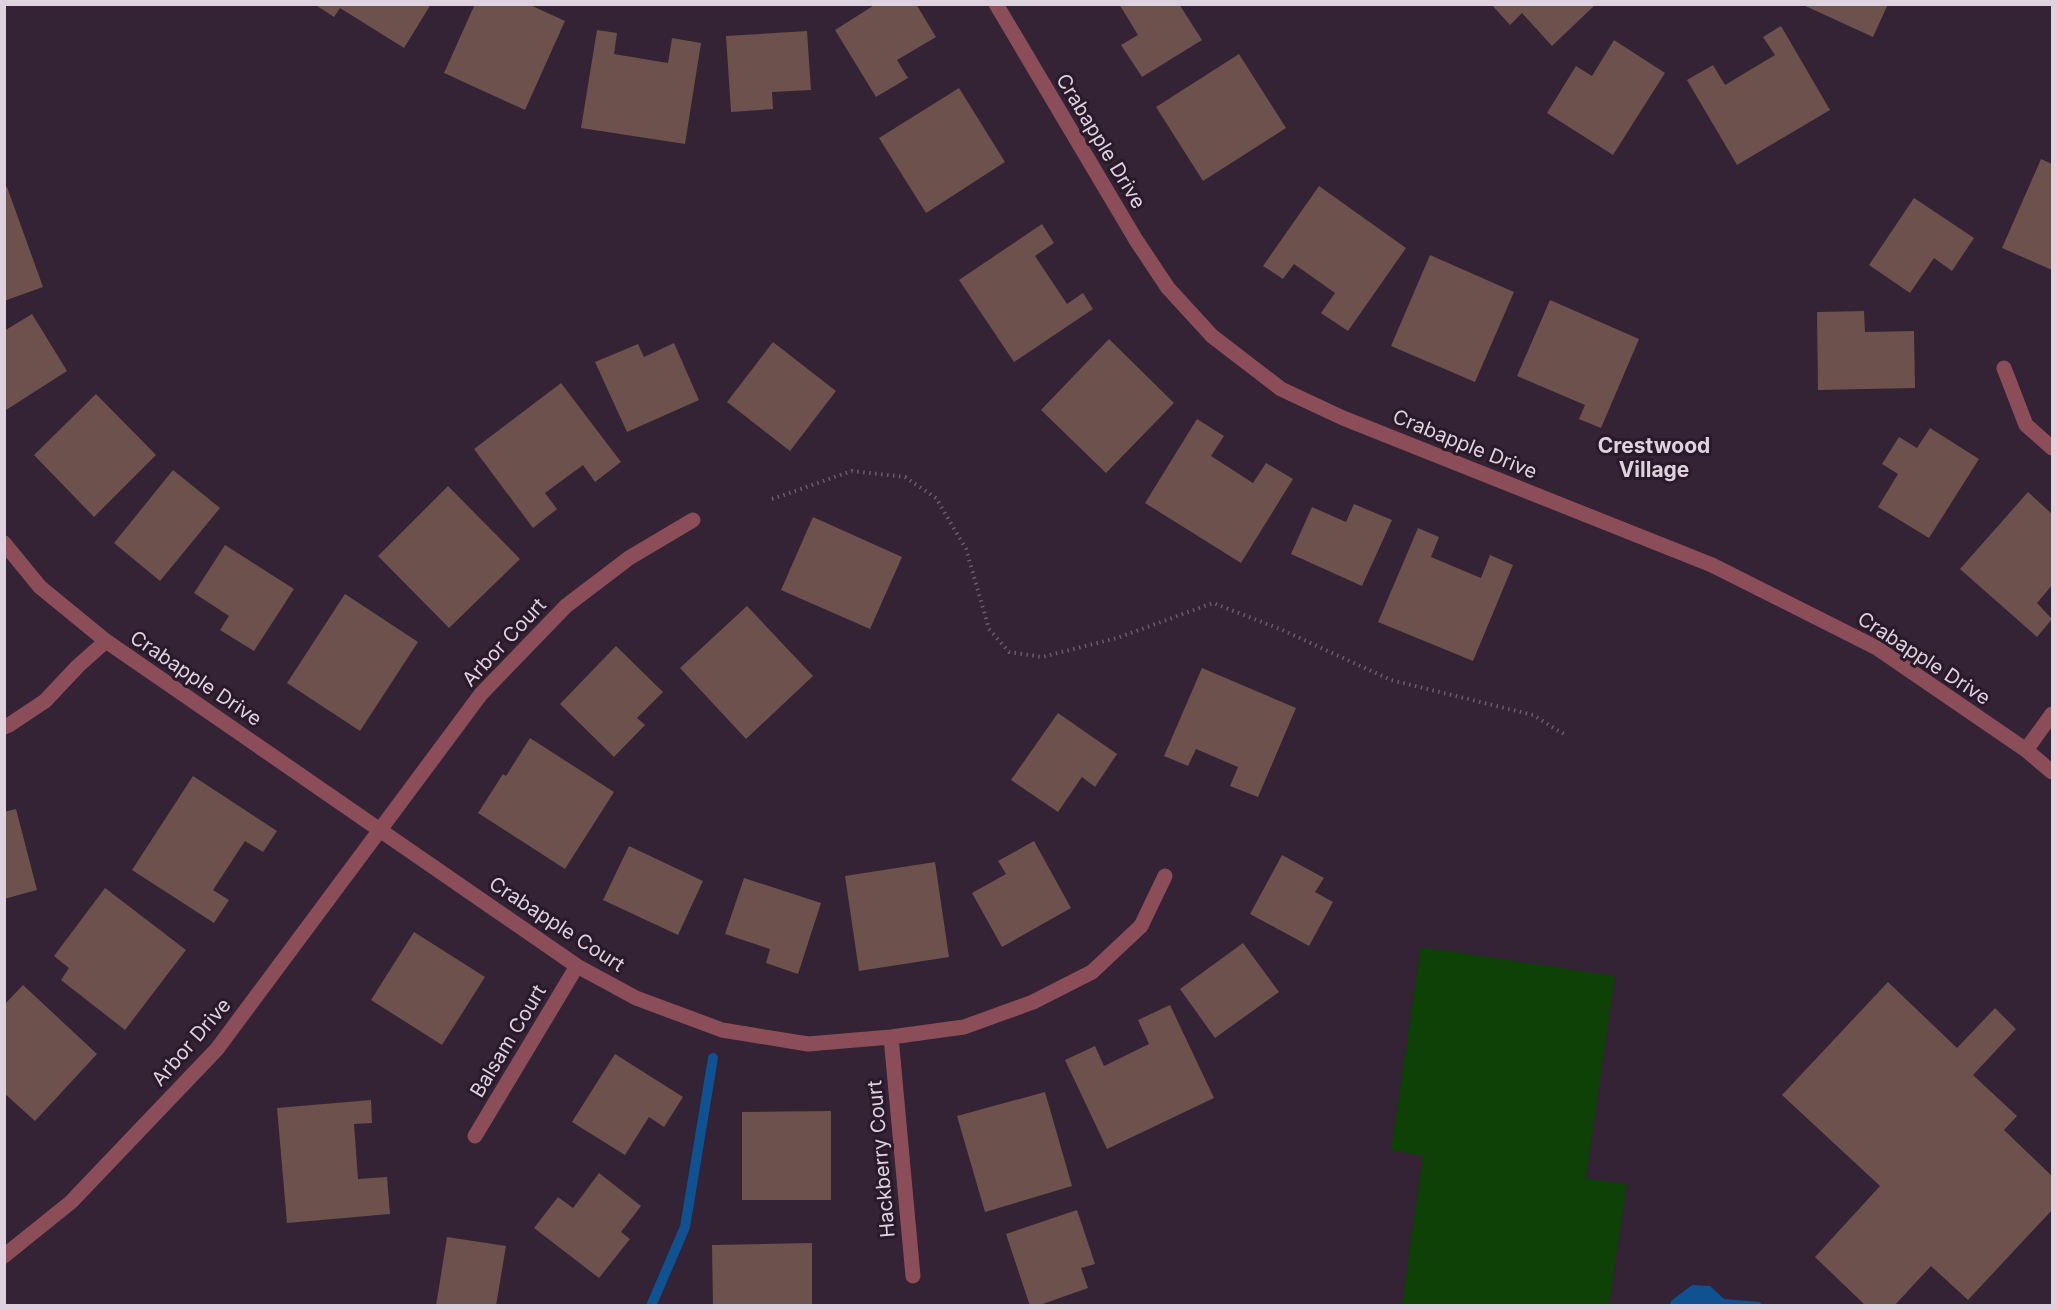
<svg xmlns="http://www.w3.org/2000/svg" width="2057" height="1310" font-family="Inter,sans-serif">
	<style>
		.green { fill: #0d4105 }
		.water { fill: #0e5292 }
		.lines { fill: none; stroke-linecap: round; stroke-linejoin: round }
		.stream { stroke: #0e5292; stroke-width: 10 }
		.building { fill: #6d514c }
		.path { stroke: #6a5c6b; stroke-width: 4; stroke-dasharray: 1.5 4.5; stroke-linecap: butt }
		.minor { stroke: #8b4e59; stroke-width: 15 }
		.labels { text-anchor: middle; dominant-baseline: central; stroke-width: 6; stroke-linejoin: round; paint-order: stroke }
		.street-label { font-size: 20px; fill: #ddd2dd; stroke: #29192a }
		.neighbourhood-label { font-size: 21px; font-weight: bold; fill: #ddd2dd; stroke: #29192a }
	</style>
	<rect width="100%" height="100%" fill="#332334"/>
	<path class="green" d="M1421,947L1615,976L1586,1178L1627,1184L1609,1305H1402L1423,1156L1391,1150Z"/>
	<path class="water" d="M1692,1285L1710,1286L1724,1299L1760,1302L1762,1305H1670L1671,1301Z"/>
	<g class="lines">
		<path class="stream" d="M651,1306L685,1227L713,1058"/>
	</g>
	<path class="building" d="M314,4H431L404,48L340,8L334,17Z
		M475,4H528L565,21L525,110L444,73Z
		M876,4H916L936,37L897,60L908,78L876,97L835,30Z
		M1119,4H1179L1202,40L1142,77L1121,45L1138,35Z
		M1491,4H1596L1552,46L1522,13L1510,25Z
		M1801,4H1888L1873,37Z
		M1781,26L1830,110L1737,165L1687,80L1713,65L1725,85L1775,55L1763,37Z
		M597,30L617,33L614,54L668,63L672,38L701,43L685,144L581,128Z
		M807,31L811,90L772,92L773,109L731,112L726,36Z
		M1614,40L1665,73L1613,155L1547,113L1576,66L1592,76Z
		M1239,54L1286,128L1203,181L1156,107Z
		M959,88L1005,162L926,213L879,138Z
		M2041,159L2052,164V270L2002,248Z
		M1319,186L1406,248L1348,331L1321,313L1335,293L1294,264L1283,279L1263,266Z
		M7,187L43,287L4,301V188Z
		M1914,198L1974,238L1952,271L1934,258L1910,293L1869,265Z
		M1042,224L1054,243L1035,256L1067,304L1083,293L1093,309L1014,362L959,280Z
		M1430,255L1514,292L1475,382L1391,346Z
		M1550,300L1639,339L1601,428L1579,419L1585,405L1517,376Z
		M1864,311L1865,332L1914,331L1915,388L1818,390L1817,312Z
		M32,314L67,371L6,410L4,407V331Z
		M1109,339L1174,403L1106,473L1041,410Z
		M773,342L836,391L790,451L727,402Z
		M674,343L699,400L627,432L595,362L638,344L644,357Z
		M561,383L621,462L595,482L583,465L545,493L557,509L533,528L474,449Z
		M96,394L156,455L94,517L34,455Z
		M1197,419L1224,436L1211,456L1253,483L1266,463L1293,479L1241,563L1145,503Z
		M1930,428L1979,459L1929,538L1878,507L1898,474L1882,464L1899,437L1917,448Z
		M173,470L220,508L160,581L114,543Z
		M448,486L520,559L449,628L378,556Z
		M2028,492L2052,514V585L2037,603L2052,619L2037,637L1960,569Z
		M1354,504L1392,520L1362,586L1291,554L1312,507L1346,522Z
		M813,517L902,557L870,629L781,590Z
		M1418,528L1439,537L1431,557L1481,578L1490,555L1513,565L1473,661L1378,622Z
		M225,545L294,589L254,651L220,630L229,616L194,593Z
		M345,594L418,642L360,731L287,683Z
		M747,606L813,676L746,739L680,668Z
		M616,646L663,692L637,718L645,725L614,757L560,704Z
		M1202,668L1296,708L1258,797L1230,786L1238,767L1196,749L1188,766L1164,756Z
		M1058,713L1117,754L1095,787L1082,777L1058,812L1011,780Z
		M530,738L614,792L565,869L478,813L503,774L506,776Z
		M193,776L277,831L263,852L245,841L213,890L229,900L214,923L132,870Z
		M16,809L37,890L4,899V812Z
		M1034,841L1071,908L1002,947L972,893L1006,874L998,861Z
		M629,846L703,881L678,935L603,900Z
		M1282,855L1324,878L1315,892L1333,902L1309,946L1250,914Z
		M935,862L949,957L859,971L845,876Z
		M744,878L821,903L798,974L766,963L770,949L725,934Z
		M105,888L186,950L125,1030L61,980L69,968L54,956Z
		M414,932L485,977L442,1045L371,1000Z
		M1243,943L1279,992L1215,1038L1180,989Z
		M1888,982L1957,1048L1995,1008L2016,1029L1973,1075L2017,1116L2004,1130L2052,1176V1210L1968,1300L1931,1266L1894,1306H1866L1815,1257L1880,1186L1782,1095Z
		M23,985L97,1054L35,1121L4,1093V1005Z
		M1170,1005L1214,1098L1107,1149L1065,1060L1095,1046L1104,1066L1149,1044L1138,1020Z
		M615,1054L683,1097L664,1127L649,1117L625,1155L572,1122Z
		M1045,1092L1072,1186L985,1212L957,1116Z
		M371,1100L372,1123L354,1124L358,1179L387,1177L390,1214L287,1223L277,1108Z
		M831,1111V1200H742V1112Z
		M599,1173L641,1206L621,1232L630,1239L599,1278L534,1228L558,1197L573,1208Z
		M1077,1210L1095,1264L1081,1268L1088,1288L1037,1306H1030L1006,1234Z
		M447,1237L506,1246L496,1306H436Z
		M812,1243V1306H713L712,1245Z"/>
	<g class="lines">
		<path class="path" d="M772,499L852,471L905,477L936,498L966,549L989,629L1009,652L1042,657L1117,638L1213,603L1280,629L1391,680L1533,715L1567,736"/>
		<path class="minor" d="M996,4L1136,240L1168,288L1212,336L1281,389L1343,418L1712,565L1877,648L2026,750L2052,772
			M2004,368L2026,425L2052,448
			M4,543L40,587L106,641L577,966L636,998L722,1030L808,1044L891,1037L964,1027L1033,1002L1092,972L1141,926L1165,876
			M4,727L9,725L45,701L78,666L106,641
			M2026,750L2052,714
			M891,1037L913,1276
			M475,1136L577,966
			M4,1256L71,1202L217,1049L481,694L566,606L629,558L693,520"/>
	</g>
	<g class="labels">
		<g class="street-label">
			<text transform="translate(1101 141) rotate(59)">Crabapple Drive</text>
			<text transform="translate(1465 444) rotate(22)">Crabapple Drive</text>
			<text transform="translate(504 642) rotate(-47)">Arbor Court</text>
			<text transform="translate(1924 658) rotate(33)">Crabapple Drive</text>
			<text transform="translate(196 678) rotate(34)">Crabapple Drive</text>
			<text transform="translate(557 924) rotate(33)">Crabapple Court</text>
			<text transform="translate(508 1041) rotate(-59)">Balsam Court</text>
			<text transform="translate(191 1042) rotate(-49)">Arbor Drive</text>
			<text transform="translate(881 1159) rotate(-95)">Hackberry Court</text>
		</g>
		<g class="neighbourhood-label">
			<text x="1654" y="445">Crestwood<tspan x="1654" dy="24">Village</tspan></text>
		</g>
	</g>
	<rect width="2057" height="1310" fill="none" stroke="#ddd2dd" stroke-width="12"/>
</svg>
